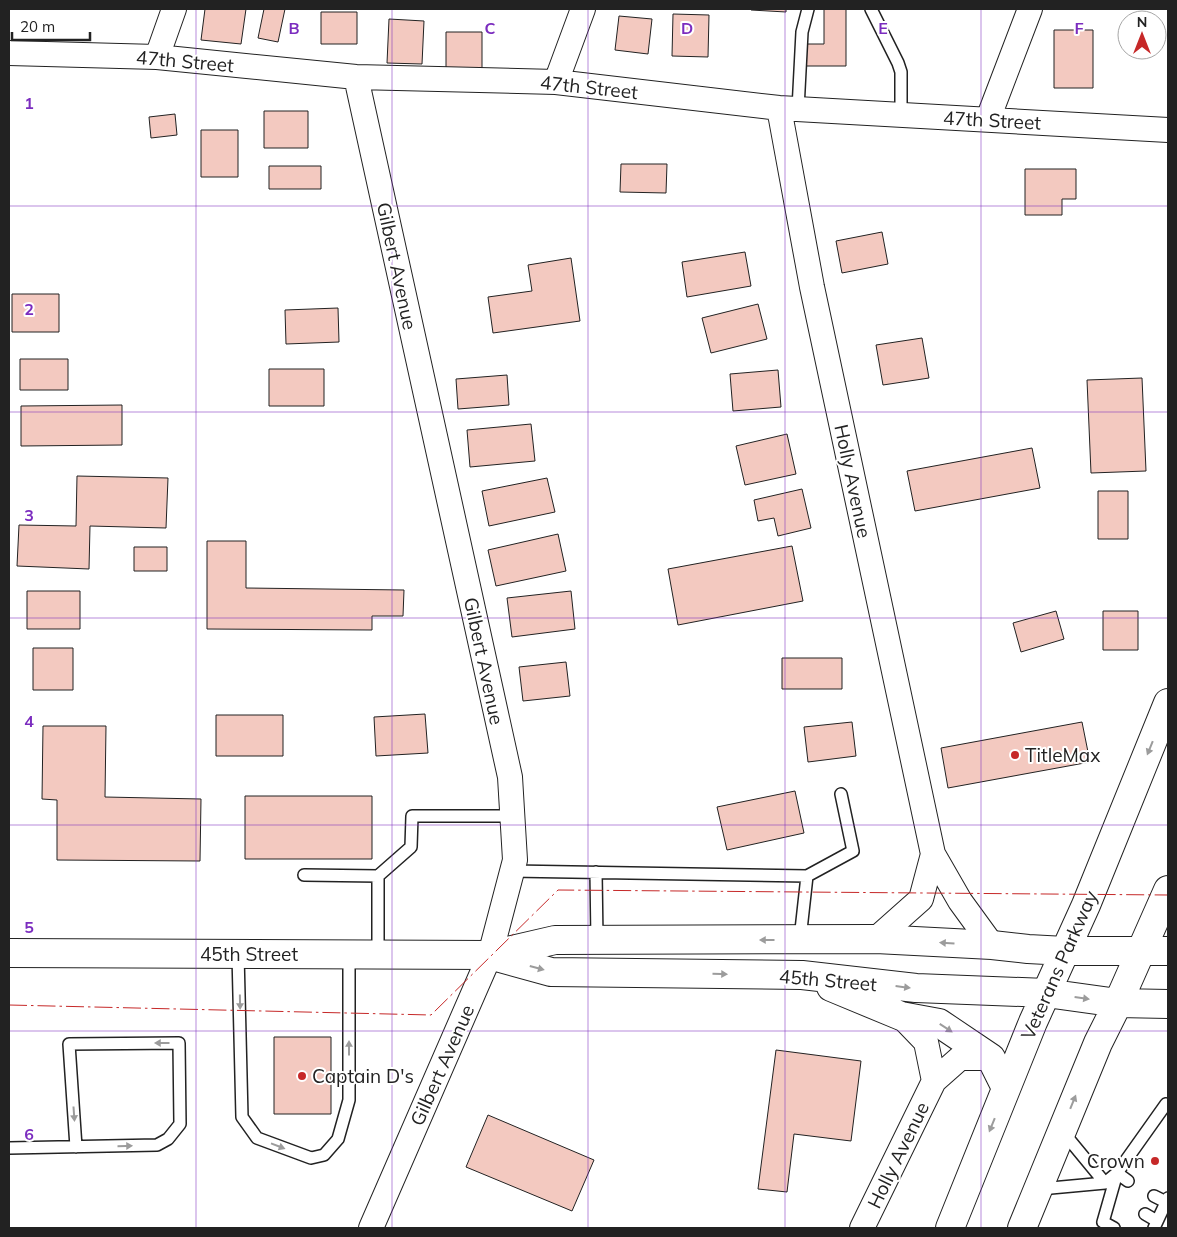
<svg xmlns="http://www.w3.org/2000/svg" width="1177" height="1237" font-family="Mulish,sans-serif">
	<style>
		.building { fill: #f3c9c0; stroke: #222 }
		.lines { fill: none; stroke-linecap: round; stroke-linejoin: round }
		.service-casing { stroke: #222; stroke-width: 14 }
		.minor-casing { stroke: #222; stroke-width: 26 }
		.primary-casing { stroke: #222; stroke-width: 30 }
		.service { stroke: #fff; stroke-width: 11 }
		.minor { stroke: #fff; stroke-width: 24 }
		.primary { stroke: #fff; stroke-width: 28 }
		.power { stroke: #c62828; stroke-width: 1; stroke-dasharray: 18 4 2.5 4; stroke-linecap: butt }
		.oneway { fill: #9c9c9c }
		.grid { fill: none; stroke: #7b2cbf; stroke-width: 1; stroke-opacity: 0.55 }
		.poi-dot { fill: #c62828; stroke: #fff; stroke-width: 2 }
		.labels { text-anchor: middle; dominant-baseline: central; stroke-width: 4; stroke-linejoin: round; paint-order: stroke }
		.street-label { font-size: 19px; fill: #222; stroke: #fff }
		.poi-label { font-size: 19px; fill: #222; stroke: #fff; text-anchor: start }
		.grid-label { font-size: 16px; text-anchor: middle; font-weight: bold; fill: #7b2cbf; stroke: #fff; stroke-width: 4; stroke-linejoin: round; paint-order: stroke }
	</style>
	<rect width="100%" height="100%" fill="#fff"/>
	<path class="building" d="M205,9H246L241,44L201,40Z
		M264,9H285L278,42L258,38Z
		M751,9H786V12L751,10Z
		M824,9H846V66H806V44H824Z
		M321,12H357V44H321Z
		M673,14L709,15L708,57L672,56Z
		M619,16L652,19L648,54L615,50Z
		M389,19L424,21L422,64L387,63Z
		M1054,30H1093V88H1054Z
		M446,32H482V69H446Z
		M264,111H308V148H264Z
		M175,114L177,135L151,138L149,117Z
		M201,130H238V177H201Z
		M621,164H667L666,193L620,192Z
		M269,166H321V189H269Z
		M1025,169H1076V199H1062V215H1025Z
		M882,232L888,264L842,273L836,241Z
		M745,252L751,286L687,297L682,262Z
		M571,258L580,321L493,333L488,297L532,291L528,265Z
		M12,294H59V332H12Z
		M758,304L767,339L711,353L702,318Z
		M338,308L339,342L286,344L285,310Z
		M922,338L929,378L883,385L876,345Z
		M20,359H68V390H20Z
		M269,369H324V406H269Z
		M778,370L781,407L733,411L730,374Z
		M507,375L509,405L458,409L456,379Z
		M1142,378L1146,471L1091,473L1087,380Z
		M122,405V445L21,446V406Z
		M531,424L535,461L470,467L467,430Z
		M787,434L796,474L745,485L736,446Z
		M1032,448L1040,488L915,511L907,471Z
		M77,476L168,478L166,528L90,526L89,569L17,566L19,525L76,526Z
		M547,478L555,512L489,526L482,491Z
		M802,489L811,528L778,536L774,518L758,521L754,500Z
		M1098,491H1128V539H1098Z
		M558,534L566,571L496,586L488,550Z
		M207,541H246V588L404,590L403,616H372V630L207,629Z
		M792,546L803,601L678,625L668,569Z
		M134,547H167V571H134Z
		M27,591H80V629H27Z
		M571,591L575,629L512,637L507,598Z
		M1056,611L1064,639L1021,652L1013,623Z
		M1103,611H1138V650H1103Z
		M33,648H73V690H33Z
		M782,658H842V689H782Z
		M566,662L570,696L523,701L519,667Z
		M425,714L428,753L376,756L374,717Z
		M216,715H283V756H216Z
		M852,722L856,756L808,762L804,727Z
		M1082,722L1090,762L948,788L941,748Z
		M43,726H106L105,797L201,799L200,861L57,860V800L42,799Z
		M795,791L804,833L727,850L717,807Z
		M245,796H372V859H245Z
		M274,1037H331V1114H274Z
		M776,1050L861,1061L851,1141L794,1134L787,1192L758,1189Z
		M488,1115L594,1160L572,1211L466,1167Z"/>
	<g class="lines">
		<g class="service-casing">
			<path id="service" d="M871,9L898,63L901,72V115
				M798,109L802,32L808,9
				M512,871L807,876L800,939
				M596,872L597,940
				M304,875L378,876
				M807,876L853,851L841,794
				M238,954L242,1117L257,1138L311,1158L324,1155L338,1139L349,1100V954
				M378,954V876L411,847L412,816H512
				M1063,1132L1105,1183L1117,1173L1166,1104
				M9,1148L157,1145L168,1139L180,1124L179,1043L69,1044L76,1147
				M1117,1173L1128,1181
				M1040,1189L1105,1183
				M1154,1196L1166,1202
				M1145,1214L1157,1221
				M1114,1228L1103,1222L1117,1173
				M1154,1228L1168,1198"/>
		</g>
		<g class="minor-casing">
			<path id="minor" d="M9,53L157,57L356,77L556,82L779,108L1168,130
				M157,57L174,9
				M356,77L510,777L515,860L490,955L371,1228
				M556,82L583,9
				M779,108L812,287L933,854L960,901L992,945
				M988,119L1030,9
				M876,939L921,899L933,854
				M901,1016L926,1042L934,1081
				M862,1228L934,1081L960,1058H991"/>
		</g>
		<g class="primary-casing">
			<path id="primary" d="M9,953L490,955L555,940L876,939L992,945L1028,949L1065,951H1168
				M493,956L551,972L802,975L916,988L1046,993L1118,1003L1168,1004
				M831,987L901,1016L939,1023L991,1058L1006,1088
				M950,1228L1033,1022L1086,905L1168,703
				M1022,1228L1098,1043L1118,1003L1168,890"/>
		</g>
		<use href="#service" class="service"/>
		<use href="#minor" class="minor"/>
		<use href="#primary" class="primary"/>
		<path class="power" d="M9,1005L431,1015L558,890L1168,895"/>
	</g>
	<defs><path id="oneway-solid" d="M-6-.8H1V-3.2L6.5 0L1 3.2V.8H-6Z" transform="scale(1.25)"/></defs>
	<g class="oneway">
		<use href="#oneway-solid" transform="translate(1150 748) rotate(112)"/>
		<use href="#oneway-solid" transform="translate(767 940) rotate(180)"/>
		<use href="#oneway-solid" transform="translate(947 943) rotate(-177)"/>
		<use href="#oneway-solid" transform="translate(537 968) rotate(15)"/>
		<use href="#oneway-solid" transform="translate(720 974) rotate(1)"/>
		<use href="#oneway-solid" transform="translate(903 987) rotate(7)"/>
		<use href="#oneway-solid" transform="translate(1082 998) rotate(8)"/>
		<use href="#oneway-solid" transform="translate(240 1002) rotate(89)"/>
		<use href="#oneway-solid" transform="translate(946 1028) rotate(33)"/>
		<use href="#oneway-solid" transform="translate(162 1043) rotate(180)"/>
		<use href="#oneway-solid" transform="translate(349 1048) rotate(-90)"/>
		<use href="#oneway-solid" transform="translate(1073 1102) rotate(-68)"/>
		<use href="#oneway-solid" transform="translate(74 1114) rotate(86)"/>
		<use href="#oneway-solid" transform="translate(992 1125) rotate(112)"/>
		<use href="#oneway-solid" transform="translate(125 1146) rotate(-1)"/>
		<use href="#oneway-solid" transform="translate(278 1146) rotate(21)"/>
	</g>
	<path class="grid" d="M196,9V1228M392,9V1228M588,9V1228M785,9V1228M981,9V1228M9,206H1168M9,412H1168M9,618H1168M9,825H1168M9,1031H1168"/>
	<g class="poi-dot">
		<circle cx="1015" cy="755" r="5"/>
		<circle cx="302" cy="1076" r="5"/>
		<circle cx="1155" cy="1161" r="5"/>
	</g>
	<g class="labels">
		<g class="street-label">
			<text transform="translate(185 61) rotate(5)">47th Street</text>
			<text transform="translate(589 87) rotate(6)">47th Street</text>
			<text transform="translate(992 120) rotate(3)">47th Street</text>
			<text transform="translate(397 266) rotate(78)">Gilbert Avenue</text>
			<text transform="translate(853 481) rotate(78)">Holly Avenue</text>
			<text transform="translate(484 661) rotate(78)">Gilbert Avenue</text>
			<text x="249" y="954">45th Street</text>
			<text transform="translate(1059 965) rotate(-66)">Veterans Parkway</text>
			<text transform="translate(828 980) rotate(5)">45th Street</text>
			<text transform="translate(442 1065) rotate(-66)">Gilbert Avenue</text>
			<text transform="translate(898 1155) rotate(-64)">Holly Avenue</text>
		</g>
		<g class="poi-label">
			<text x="1025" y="755">TitleMax</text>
			<text x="312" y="1076">Captain D's</text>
			<text x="1145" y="1161" text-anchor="end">Crown</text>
		</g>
	</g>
	<g class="grid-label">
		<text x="294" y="34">B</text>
		<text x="490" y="34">C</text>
		<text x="687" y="34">D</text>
		<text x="883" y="34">E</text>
		<text x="1079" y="34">F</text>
		<text x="29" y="109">1</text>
		<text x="29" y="315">2</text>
		<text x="29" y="521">3</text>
		<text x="29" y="727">4</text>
		<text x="29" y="933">5</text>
		<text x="29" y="1140">6</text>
	</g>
	<rect width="1177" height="1237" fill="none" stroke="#222222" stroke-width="20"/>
	<g transform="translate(1142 35)"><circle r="24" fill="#ffffff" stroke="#a7a7a7"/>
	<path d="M0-4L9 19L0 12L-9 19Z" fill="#c62828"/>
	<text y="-8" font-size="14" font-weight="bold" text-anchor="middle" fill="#222222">N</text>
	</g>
	<path d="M12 32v8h78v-8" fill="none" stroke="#222222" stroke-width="2.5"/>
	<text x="20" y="32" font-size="15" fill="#222222" stroke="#ffffff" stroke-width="4" paint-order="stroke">20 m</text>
</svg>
